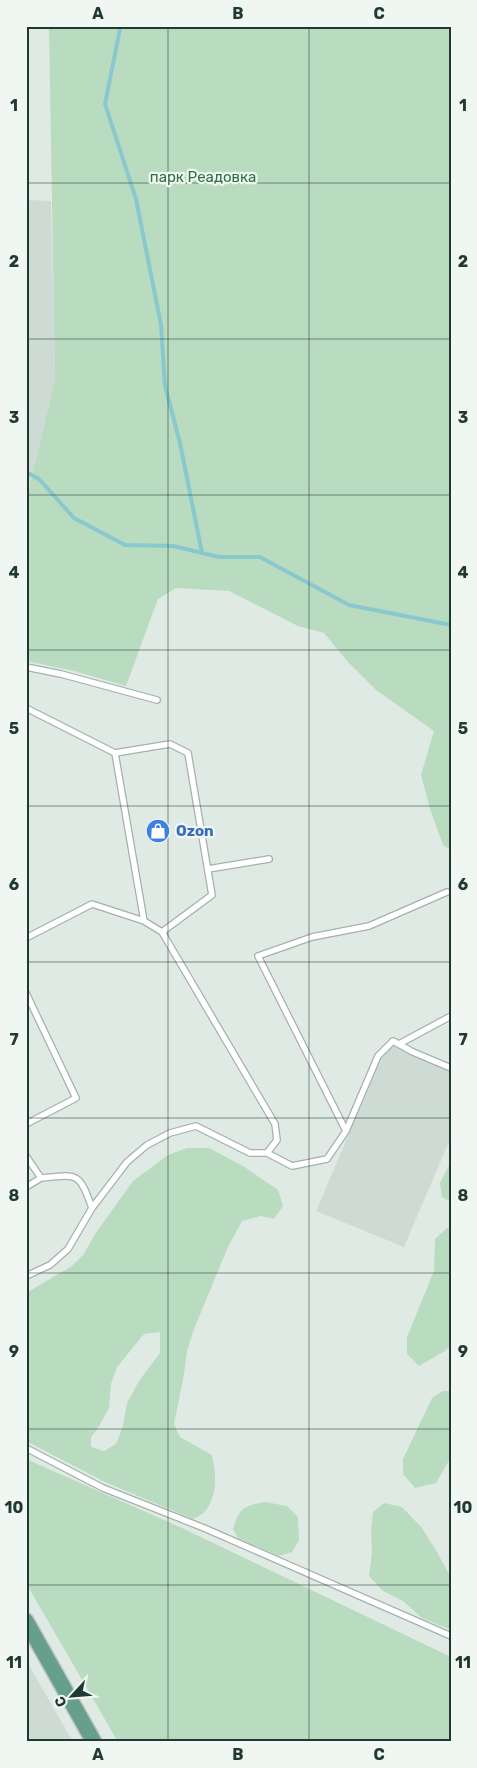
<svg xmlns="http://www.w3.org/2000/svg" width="477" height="1768" font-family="Rubik,sans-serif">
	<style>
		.built { fill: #cedad4 }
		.green { fill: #b9dbc0; fill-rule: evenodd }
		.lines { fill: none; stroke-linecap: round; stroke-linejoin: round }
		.stream { stroke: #89c9ce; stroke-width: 4 }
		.lane-casing { stroke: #a3b2ab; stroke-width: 8 }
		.primary-casing { stroke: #bcc4c1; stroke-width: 18 }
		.lane { stroke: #fff; stroke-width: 5.5 }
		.primary { stroke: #669f8c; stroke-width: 15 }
		.grid { fill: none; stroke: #213a31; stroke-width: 1; stroke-opacity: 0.55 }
		.labels { text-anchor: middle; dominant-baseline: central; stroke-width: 4.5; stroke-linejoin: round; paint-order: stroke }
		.park-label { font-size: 15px; fill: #2d7041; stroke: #f0f7f3 }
		.shop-label { font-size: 15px; font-weight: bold; fill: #366cbe; stroke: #f0f7f3; text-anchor: start }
		.neatline { fill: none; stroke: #213a31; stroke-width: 2 }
		.grid-label { font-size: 16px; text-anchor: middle; font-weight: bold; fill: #213a31 }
	</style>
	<rect width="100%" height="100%" fill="#e0eae5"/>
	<path class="built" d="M26,200L51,201L55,379L26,502Z
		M392,1045L451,1071V1137L404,1247L316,1211L381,1059Z
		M26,1660L73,1742H26Z"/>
	<path class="green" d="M49,26H451V850L443,845L430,809L421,775L434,731L376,690L347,661L324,633L298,626L229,591L176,588L158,599L126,686L74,671L26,661V502L55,379Z
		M187,1148H209L243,1166L278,1190L283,1206L274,1219L261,1216L242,1221L228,1247L194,1329L187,1351L184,1374L174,1424L180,1437L212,1455C216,1473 218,1493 206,1510C204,1514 197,1517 193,1519L107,1483L26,1441V1293L72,1266L84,1254L95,1234L133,1181L168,1155ZM160,1332V1353L139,1381L127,1403L123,1426L116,1444L104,1451L91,1447V1437L98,1428L109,1408L111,1384L117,1367L144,1334Z
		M451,1162V1202L442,1197L440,1183Z
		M447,1228L451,1229V1345L445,1351L419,1366L407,1354V1337L434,1271L435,1239Z
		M443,1391H451V1457L436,1483L415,1488L403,1474V1459L432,1398Z
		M26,1459L182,1528L451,1657V1742H118L26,1583Z
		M265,1502L287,1506L298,1517L299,1540L292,1552L278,1556L238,1538L233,1529C239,1508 244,1506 265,1502Z
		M384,1503L402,1507L422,1528L437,1552L451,1578V1630L422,1618L403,1601L383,1591L369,1576L372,1552L371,1531L373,1512Z"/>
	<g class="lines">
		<path class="stream" d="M119,26L120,29L105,104L136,199L161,325L165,386L180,443L202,553
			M26,472L39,479L74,518L125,545L173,546L219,557H260L349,605L451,625"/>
		<g class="lane-casing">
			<path id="lane" d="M26,667L61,674L157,700
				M26,708L115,753L144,921L162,932L275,1124L277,1140L267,1153
				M115,753L170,744L188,753L212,895L162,932
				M208,869L269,859
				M26,938L92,904L144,921
				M26,993L76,1098L26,1124
				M399,1044L451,1016
				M346,1131L258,956L312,937L369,926L447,892
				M26,1156L41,1178C78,1174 79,1172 92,1208
				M26,1187L41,1178
				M26,1276L50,1265L68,1249L92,1208L127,1162L147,1145L170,1133L196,1126L250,1153H267L292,1166L327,1159L346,1131L378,1056L393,1041L413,1052L451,1068
				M26,1448L103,1488L204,1528L451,1636"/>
		</g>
		<g class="primary-casing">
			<path id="primary" d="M26,1621L94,1742"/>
		</g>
		<use href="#lane" class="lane"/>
		<use href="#primary" class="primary"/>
	</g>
	<path class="grid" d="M168,26V1742M309,26V1742M26,183H451M26,339H451M26,495H451M26,650H451M26,806H451M26,962H451M26,1118H451M26,1273H451M26,1429H451M26,1585H451"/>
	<defs>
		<g id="shop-disc" transform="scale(1.25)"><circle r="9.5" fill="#3f7fe0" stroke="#f0f7f3"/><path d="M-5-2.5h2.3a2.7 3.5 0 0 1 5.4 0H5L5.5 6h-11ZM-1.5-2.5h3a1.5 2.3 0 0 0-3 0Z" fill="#fff"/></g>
	</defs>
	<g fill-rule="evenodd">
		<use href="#shop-disc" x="158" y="831"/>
	</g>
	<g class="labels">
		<g class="park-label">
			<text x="203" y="177">парк Реадовка</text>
		</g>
		<g class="shop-label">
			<text x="176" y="831">Ozon</text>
		</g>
	</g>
	<rect width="477" height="1768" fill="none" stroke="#f0f7f3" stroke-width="55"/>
	<g transform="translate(72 1696) rotate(244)" stroke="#f0f7f3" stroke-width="4" paint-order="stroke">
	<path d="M0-4L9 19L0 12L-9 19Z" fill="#213a31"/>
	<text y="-8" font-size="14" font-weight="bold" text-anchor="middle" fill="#213a31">С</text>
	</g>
	<rect x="28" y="28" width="422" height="1712" class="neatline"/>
	<g class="grid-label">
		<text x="98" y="19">A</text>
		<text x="238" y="19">B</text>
		<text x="379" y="19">C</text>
		<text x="14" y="111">1</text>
		<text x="463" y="111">1</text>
		<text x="14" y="267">2</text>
		<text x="463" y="267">2</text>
		<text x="14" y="423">3</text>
		<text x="463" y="423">3</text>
		<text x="14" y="578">4</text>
		<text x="463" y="578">4</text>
		<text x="14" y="734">5</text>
		<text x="463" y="734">5</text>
		<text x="14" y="890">6</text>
		<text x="463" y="890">6</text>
		<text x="14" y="1045">7</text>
		<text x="463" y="1045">7</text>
		<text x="14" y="1201">8</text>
		<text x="463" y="1201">8</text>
		<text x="14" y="1357">9</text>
		<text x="463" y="1357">9</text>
		<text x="14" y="1513">10</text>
		<text x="463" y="1513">10</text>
		<text x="14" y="1668">11</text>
		<text x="463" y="1668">11</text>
		<text x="98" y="1760">A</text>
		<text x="238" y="1760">B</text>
		<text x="379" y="1760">C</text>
	</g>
</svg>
